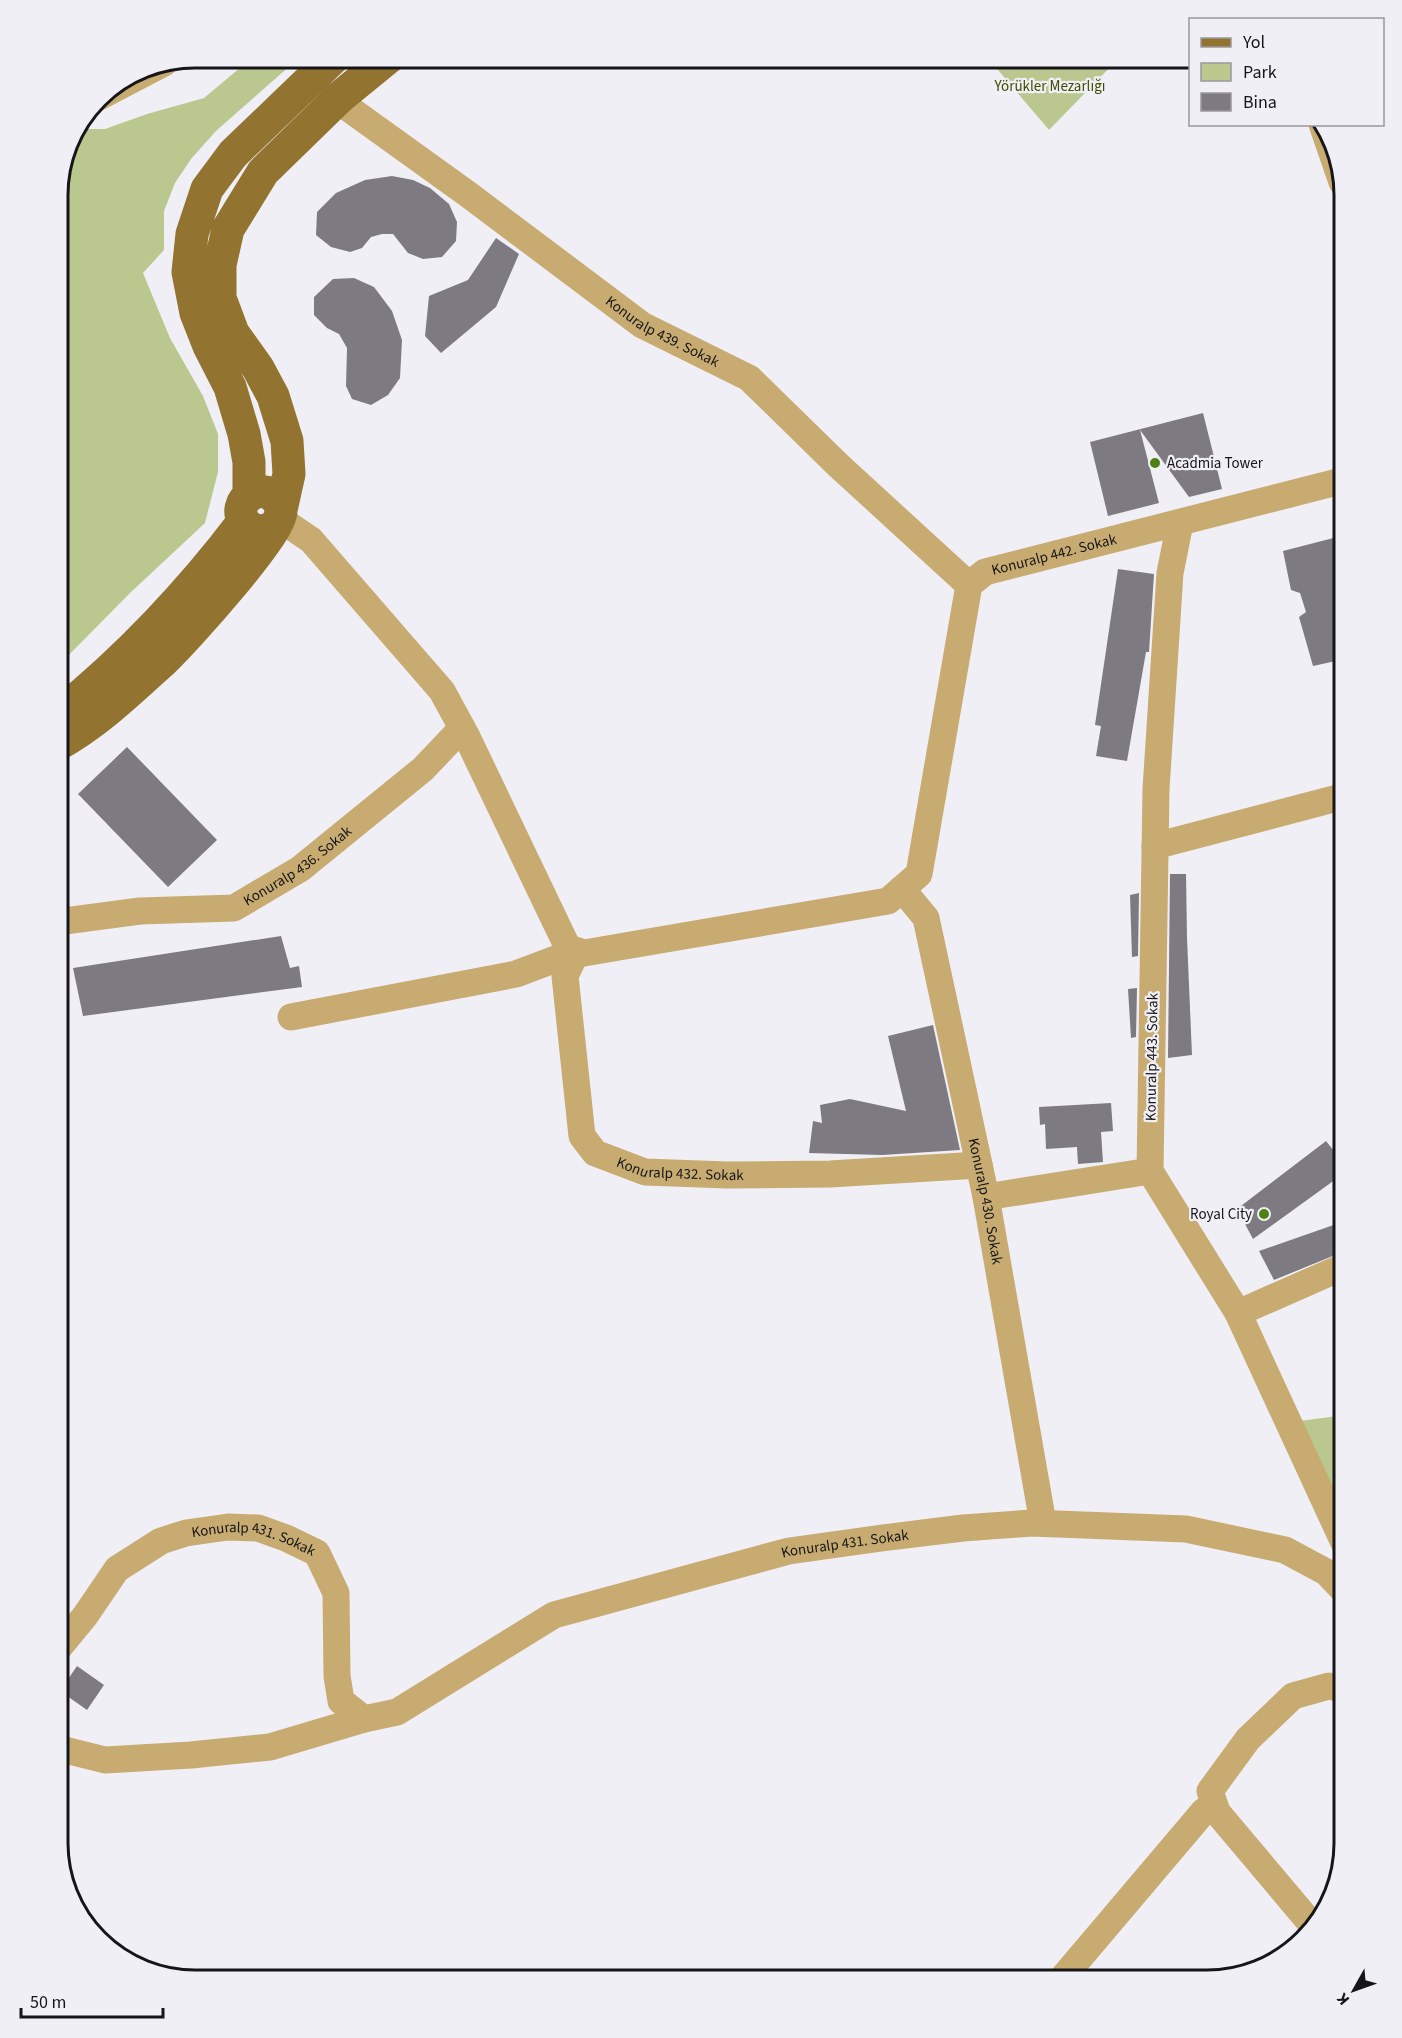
<svg xmlns="http://www.w3.org/2000/svg" width="1402" height="2038" font-family="'Source Sans 3',sans-serif">
	<style>
		.green { fill: #bac890 }
		.building { fill: #7d7b81 }
		.lines { fill: none; stroke-linecap: round; stroke-linejoin: round }
		.minor { stroke: #c7ab71; stroke-width: 27 }
		.major { stroke: #927430; stroke-width: 33 }
		.poi-dot { fill: #4d8114; stroke: #f1eff6; stroke-width: 2 }
		.labels { text-anchor: middle; dominant-baseline: central; stroke-width: 4.5; stroke-linejoin: round; paint-order: stroke }
		.park-label { font-size: 15px; fill: #3f4b00; stroke: #f1eff6 }
		.street-label { font-size: 15px; fill: #161518; stroke: #f1eff6 }
		.poi-label { font-size: 15px; fill: #161518; stroke: #f1eff6; text-anchor: start }
		.rim { fill: none; stroke: #161518; stroke-width: 3 }
	</style>
	<rect width="100%" height="100%" fill="#f1eff6"/>
	<path class="green" d="M253,57H300L216,131L191,159L175,183L164,211V250L143,273L170,338L203,396L218,434V472L205,523L130,593L57,667V186L68,141L76,129H105L147,114L204,98Z
		M987,57H1120L1049,130Z
		M1345,1415V1534L1292,1422Z"/>
	<path class="building" d="M392,176L413,180L430,188L449,204L457,222L456,241L442,257L423,259L408,253L393,234H382L371,237L362,248L350,252L331,247L316,235L317,212L336,193L365,180Z
		M496,238L519,254L496,307L441,353L425,336L429,296L468,280Z
		M354,278L374,287L392,311L402,340L400,378L388,395L371,405L352,399L346,386L347,348L339,334L327,328L314,315V297L333,279Z
		M1203,413L1222,489L1189,497L1140,430L1159,503L1108,516L1090,442Z
		M1345,535V582L1337,584L1345,615V659L1313,666L1299,617L1306,612L1300,593L1291,590L1283,551Z
		M1118,569L1154,574L1149,652H1146L1127,761L1096,756L1101,726L1095,725Z
		M127,747L217,840L168,887L78,794Z
		M1170,874H1186L1187,938L1192,1055L1168,1058Z
		M1139,893L1138,956L1132,957L1130,895Z
		M281,936L290,968L299,966L302,987L83,1016L73,968Z
		M1137,988L1136,1037L1131,1038L1128,989Z
		M933,1025L960,1150L882,1155L809,1153L813,1121L822,1123L820,1105L850,1099L906,1111L888,1036Z
		M1111,1103L1113,1131L1101,1132L1103,1162L1078,1164L1077,1147L1046,1149L1045,1124L1040,1125L1039,1107Z
		M1326,1141L1342,1161L1336,1164L1343,1174L1253,1239L1237,1209Z
		M1345,1221V1251L1274,1280L1259,1251Z
		M77,1666L104,1685L87,1710L60,1691Z"/>
	<g class="lines">
		<g class="minor">
			<path d="M97,98L164,63"/>
			<path id="s1" d="M337,100L469,195L642,325L749,378L838,465L969,585"/>
			<path d="M1322,124L1342,182"/>
			<path id="s2" d="M280,519L311,540L442,691L467,737L568,948L584,953L888,901L919,874L969,585L985,572L1345,480"/>
			<path d="M1180,523L1170,573L1156,789L1150,1171L1238,1313L1345,1545"/>
			<path d="M1155,846L1345,796"/>
			<path id="s3" d="M902,889L926,918L986,1197L1043,1523"/>
			<path id="s4" d="M57,922L140,911L234,908L300,869L423,769L462,728"/>
			<path id="s5" d="M577,951L565,976L582,1136L595,1153L645,1172L727,1175L830,1174L979,1165"/>
			<path d="M291,1017L516,974L577,951"/>
			<path d="M986,1197L1150,1171"/>
			<path d="M1238,1313L1345,1266"/>
			<path id="s6" d="M57,1650L85,1616L117,1569L161,1541L186,1533L228,1527L258,1528L286,1538L317,1553L336,1593L337,1676L341,1701L364,1719L397,1712L554,1615L789,1551L882,1538L963,1528L1032,1523L1186,1529L1285,1550L1326,1572L1345,1592"/>
			<path d="M57,1748L105,1760L191,1755L270,1747L364,1719"/>
			<path d="M1313,1926L1217,1812L1210,1791L1248,1739L1293,1696L1329,1686L1345,1690"/>
			<path d="M1060,1981L1204,1811L1215,1806"/>
		</g>
		<path class="major" d="M249,496V462L244,434L230,387L209,346L196,313L188,272L192,234L207,189L233,154L334,57
			M281,510L289,474L287,441L273,396L258,368L233,333L220,298V265L228,229L263,172L340,97L389,57
			M57,715C125,661 191,591 243,522
			M57,745C97,723 131,690 164,660C184,641 283,532 281,511C280,496 264,487 252,494C227,508 248,543 275,526"/>
	</g>
	<g class="poi-dot">
		<circle cx="1155" cy="463" r="6"/>
		<circle cx="1264" cy="1214" r="6"/>
	</g>
	<g class="labels">
		<g class="park-label">
			<text x="1050" y="86">Yörükler Mezarlığı</text>
		</g>
		<g class="street-label">
			<text stroke="none"><textPath href="#s1" startOffset="400">Konuralp 439. Sokak</textPath></text>
			<text stroke="none"><textPath href="#s2" startOffset="1275">Konuralp 442. Sokak</textPath></text>
			<text stroke="none"><textPath href="#s4" startOffset="254">Konuralp 436. Sokak</textPath></text>
			<text transform="translate(1152 1057) rotate(-89)">Konuralp 443. Sokak</text>
			<text stroke="none"><textPath href="#s5" startOffset="298">Konuralp 432. Sokak</textPath></text>
			<text stroke="none"><textPath href="#s3" startOffset="327">Konuralp 430. Sokak</textPath></text>
			<text stroke="none"><textPath href="#s6" startOffset="1016">Konuralp 431. Sokak</textPath></text>
			<text stroke="none"><textPath href="#s6" startOffset="249">Konuralp 431. Sokak</textPath></text>
		</g>
		<g class="poi-label">
			<text x="1167" y="463">Acadmia Tower</text>
			<text x="1252" y="1214" text-anchor="end">Royal City</text>
		</g>
	</g>
	<path d="M0 0H1402V2038H0ZM195 68H1207A127 127 0 0 1 1334 195V1843A127 127 0 0 1 1207 1970H195A127 127 0 0 1 68 1843V195A127 127 0 0 1 195 68Z" fill="#f1eff6" fill-rule="evenodd"/>
	<path class="rim" d="M195 68H1207A127 127 0 0 1 1334 195V1843A127 127 0 0 1 1207 1970H195A127 127 0 0 1 68 1843V195A127 127 0 0 1 195 68Z"/>
	<rect x="1189" y="18" width="195" height="108" fill="#f1eff6" stroke="#99989d" stroke-width="1.5"/>
	<rect x="1201" y="38" width="30" height="9" fill="#927430" stroke="#99989d" stroke-width="1.5"/>
	<text x="1243" y="48" font-size="18" fill="#161518">Yol</text>
	<rect x="1201" y="63" width="30" height="18" fill="#bac890" stroke="#99989d" stroke-width="1.5"/>
	<text x="1243" y="78" font-size="18" fill="#161518">Park</text>
	<rect x="1201" y="93" width="30" height="18" fill="#7d7b81" stroke="#99989d" stroke-width="1.5"/>
	<text x="1243" y="108" font-size="18" fill="#161518">Bina</text>
	<g transform="translate(1354 1990) rotate(230)" stroke="#f1eff6" stroke-width="4.5" paint-order="stroke">
	<path d="M0-4.5L10 22L0 15L-10 22Z" fill="#161518"/>
	<text y="-9" font-size="16" font-weight="bold" text-anchor="middle" fill="#161518">K</text>
	</g>
	<path d="M21 2008v9h142v-9" fill="none" stroke="#161518" stroke-width="3"/>
	<text x="30" y="2008" font-size="18" fill="#161518" stroke="#f1eff6" stroke-width="4.5" paint-order="stroke">50 m</text>
</svg>
